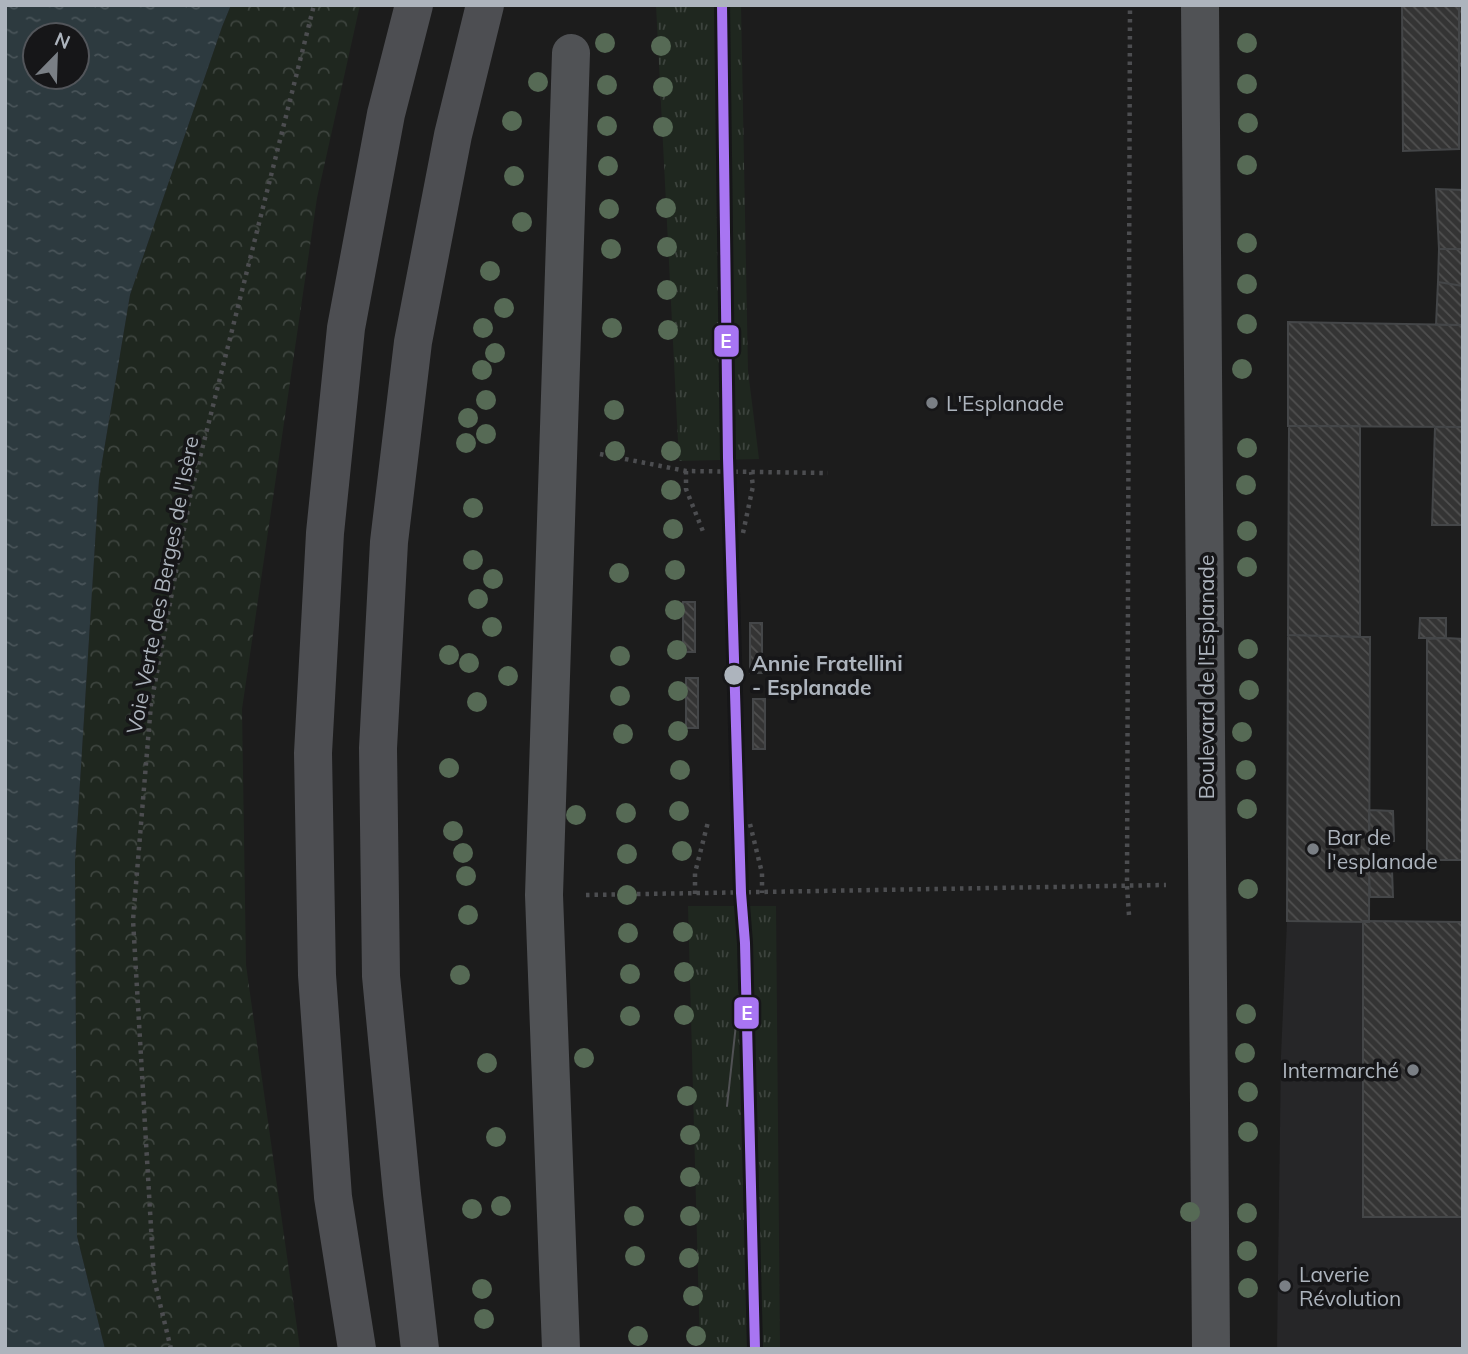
<svg xmlns="http://www.w3.org/2000/svg" width="1468" height="1354" font-family="Mulish,sans-serif">
	<style>
		.built { fill: #262628 }
		.grass { fill: url(#grass-tufts) }
		.forest { fill: url(#forest-crowns) }
		.water { fill: url(#water-ripples); fill-rule: evenodd }
		.building { fill: url(#building-back-hatch); stroke: #444648; stroke-width: 2 }
		.lines { fill: none; stroke-linecap: round; stroke-linejoin: round }
		.path { stroke: #4c4d50; stroke-width: 4.5; stroke-dasharray: 3.5 5; stroke-linecap: butt }
		.minor { stroke: #505255; stroke-width: 38 }
		.highway { stroke: #4d4e52; stroke-width: 38 }
		.tram { stroke: #505154; stroke-width: 2 }
		.tram-1-casing { stroke: #161618; stroke-width: 16 }
		.tram-1 { stroke: #a875f2; stroke-width: 10 }
		.tree { fill: #566a55 }
		.poi-dot { fill: #7a7f85; stroke: #161618; stroke-width: 2.5 }
		.stop-dot { fill: #adb4bd; stroke: #161618; stroke-width: 2.5 }
		.labels { text-anchor: middle; dominant-baseline: central; stroke-width: 7; stroke-linejoin: round; paint-order: stroke }
		.poi-label { font-size: 21px; fill: #adb4bd; stroke: #161618; text-anchor: start }
		.street-label { font-size: 21px; fill: #adb4bd; stroke: #161618 }
		.stop-label { font-size: 21px; font-weight: bold; fill: #adb4bd; stroke: #161618; text-anchor: start }
		.line-badge { stroke: #161618; stroke-width: 2.5 }
		.badge-label { font-size: 19px; text-anchor: middle; font-weight: bold; fill: #fff }
	</style>
	<defs>
		<pattern id="grass-tufts" width="24" height="20" patternUnits="userSpaceOnUse" patternTransform="scale(1.75)"><rect width="24" height="20" fill="#1f271f"/><path d="M3 7l-1-3M5 7V3M7 7l1-3M15 17l-1-3M17 17v-4M19 17l1-3" fill="none" stroke="#3d443e"/></pattern>
		<pattern id="forest-crowns" width="20" height="18" patternUnits="userSpaceOnUse" patternTransform="scale(1.75)"><rect width="20" height="18" fill="#1f271f"/><path d="M2 6a3 3 0 1 1 6 0M12 15a3 3 0 1 1 6 0" fill="none" stroke="#3d443e"/></pattern>
		<pattern id="water-ripples" width="26" height="14" patternUnits="userSpaceOnUse" patternTransform="scale(1.75)"><rect width="26" height="14" fill="#2d3a3f"/><path d="M2 4q2-2 4 0t4 0M15 11q2-2 4 0t4 0" fill="none" stroke="#495459"/></pattern>
		<pattern id="building-back-hatch" width="6" height="6" patternUnits="userSpaceOnUse" patternTransform="scale(1.75)"><rect width="6" height="6" fill="#343434"/><path d="M-1 5l2 2M0 0l6 6M5-1l2 2" fill="none" stroke="#4f4f4f"/></pattern>
	</defs>
	<rect width="100%" height="100%" fill="#1c1c1c"/>
	<path class="built" d="M1287,921L1463,922V1349H1277L1281,1055Z"/>
	<path class="grass" d="M656,5H741L748,371L759,459L679,461Z
		M688,906H776L780,1349H700Z"/>
	<path class="forest" d="M231,5H360L317,198L242,709L246,965L300,1349H105L77,1236L75,862L99,480L130,295L222,27Z"/>
	<path class="water" d="M5,5H231L222,27L130,295L99,480L75,862L77,1236L105,1349H5ZM35,35H77V77H35Z"/>
	<path class="building" d="M1402,5H1459V149L1403,151Z
		M1459,5H1463V65L1459,66Z
		M1436,189L1463,190V249H1439Z
		M1439,249H1463V286L1438,282Z
		M1438,282L1463,286V325H1436Z
		M1288,322L1463,325V427L1288,426Z
		M1289,426H1360V637L1288,635Z
		M1435,427H1463V525H1432Z
		M683,602H695V652H683Z
		M1420,618H1446V638H1419Z
		M750,623H762V673H750Z
		M1288,635L1370,637L1369,922L1287,921Z
		M1446,638L1463,639V860H1427V639Z
		M686,678H698V728H686Z
		M753,699H765V749H753Z
		M1369,810L1393,811L1394,841L1369,842Z
		M1369,869L1392,870L1393,897H1370Z
		M1363,921L1463,922V1217H1363Z"/>
	<g class="lines">
		<path class="path" d="M600,454L686,471L828,473
			M686,471V489L704,534
			M743,533L753,486L751,472
			M750,824L762,873V893
			M695,894V873L708,822
			M586,895L1166,885
			M1129,915L1127,886L1130,5
			M171,1349L154,1279L133,920L151,704L190,497L314,5"/>
		<path class="minor" d="M1200,5L1211,1349
			M561,1349L544,895L571,53"/>
		<path class="highway" d="M357,1349L333,1197L317,975L313,753L325,533L346,328L386,114L414,5
			M420,1349L402,1194L381,976L378,748L389,542L413,342L453,135L485,5"/>
		<path class="tram" d="M727,1106L745,943"/>
		<g class="tram-1-casing">
			<path id="tram-1" d="M722,5L728,458L741,893L745,943L755,1349"/>
		</g>
		<use href="#tram-1" class="tram-1"/>
	</g>
	<g class="tree">
		<circle cx="605" cy="43" r="10"/>
		<circle cx="1247" cy="43" r="10"/>
		<circle cx="661" cy="46" r="10"/>
		<circle cx="538" cy="82" r="10"/>
		<circle cx="1247" cy="84" r="10"/>
		<circle cx="607" cy="85" r="10"/>
		<circle cx="663" cy="87" r="10"/>
		<circle cx="512" cy="121" r="10"/>
		<circle cx="1248" cy="123" r="10"/>
		<circle cx="607" cy="126" r="10"/>
		<circle cx="663" cy="127" r="10"/>
		<circle cx="1247" cy="165" r="10"/>
		<circle cx="608" cy="166" r="10"/>
		<circle cx="514" cy="176" r="10"/>
		<circle cx="666" cy="208" r="10"/>
		<circle cx="609" cy="209" r="10"/>
		<circle cx="522" cy="222" r="10"/>
		<circle cx="1247" cy="243" r="10"/>
		<circle cx="667" cy="247" r="10"/>
		<circle cx="611" cy="249" r="10"/>
		<circle cx="490" cy="271" r="10"/>
		<circle cx="1247" cy="284" r="10"/>
		<circle cx="667" cy="290" r="10"/>
		<circle cx="504" cy="308" r="10"/>
		<circle cx="1247" cy="324" r="10"/>
		<circle cx="483" cy="328" r="10"/>
		<circle cx="612" cy="328" r="10"/>
		<circle cx="668" cy="330" r="10"/>
		<circle cx="495" cy="353" r="10"/>
		<circle cx="1242" cy="369" r="10"/>
		<circle cx="482" cy="370" r="10"/>
		<circle cx="486" cy="400" r="10"/>
		<circle cx="614" cy="410" r="10"/>
		<circle cx="468" cy="418" r="10"/>
		<circle cx="486" cy="434" r="10"/>
		<circle cx="466" cy="443" r="10"/>
		<circle cx="1247" cy="448" r="10"/>
		<circle cx="615" cy="451" r="10"/>
		<circle cx="671" cy="451" r="10"/>
		<circle cx="1246" cy="485" r="10"/>
		<circle cx="671" cy="490" r="10"/>
		<circle cx="473" cy="508" r="10"/>
		<circle cx="673" cy="529" r="10"/>
		<circle cx="1247" cy="531" r="10"/>
		<circle cx="473" cy="560" r="10"/>
		<circle cx="1247" cy="567" r="10"/>
		<circle cx="675" cy="570" r="10"/>
		<circle cx="619" cy="573" r="10"/>
		<circle cx="493" cy="579" r="10"/>
		<circle cx="478" cy="599" r="10"/>
		<circle cx="675" cy="610" r="10"/>
		<circle cx="492" cy="627" r="10"/>
		<circle cx="1248" cy="649" r="10"/>
		<circle cx="677" cy="650" r="10"/>
		<circle cx="449" cy="655" r="10"/>
		<circle cx="620" cy="656" r="10"/>
		<circle cx="469" cy="663" r="10"/>
		<circle cx="508" cy="676" r="10"/>
		<circle cx="1249" cy="690" r="10"/>
		<circle cx="678" cy="691" r="10"/>
		<circle cx="620" cy="696" r="10"/>
		<circle cx="477" cy="702" r="10"/>
		<circle cx="678" cy="731" r="10"/>
		<circle cx="1242" cy="732" r="10"/>
		<circle cx="623" cy="734" r="10"/>
		<circle cx="449" cy="768" r="10"/>
		<circle cx="680" cy="770" r="10"/>
		<circle cx="1246" cy="770" r="10"/>
		<circle cx="1247" cy="809" r="10"/>
		<circle cx="679" cy="811" r="10"/>
		<circle cx="626" cy="813" r="10"/>
		<circle cx="576" cy="815" r="10"/>
		<circle cx="453" cy="831" r="10"/>
		<circle cx="682" cy="851" r="10"/>
		<circle cx="463" cy="853" r="10"/>
		<circle cx="627" cy="854" r="10"/>
		<circle cx="466" cy="876" r="10"/>
		<circle cx="1248" cy="889" r="10"/>
		<circle cx="627" cy="895" r="10"/>
		<circle cx="468" cy="915" r="10"/>
		<circle cx="683" cy="932" r="10"/>
		<circle cx="628" cy="933" r="10"/>
		<circle cx="684" cy="972" r="10"/>
		<circle cx="630" cy="974" r="10"/>
		<circle cx="460" cy="975" r="10"/>
		<circle cx="1246" cy="1014" r="10"/>
		<circle cx="684" cy="1015" r="10"/>
		<circle cx="630" cy="1016" r="10"/>
		<circle cx="1245" cy="1053" r="10"/>
		<circle cx="584" cy="1058" r="10"/>
		<circle cx="487" cy="1063" r="10"/>
		<circle cx="1248" cy="1092" r="10"/>
		<circle cx="687" cy="1096" r="10"/>
		<circle cx="1248" cy="1132" r="10"/>
		<circle cx="690" cy="1135" r="10"/>
		<circle cx="496" cy="1137" r="10"/>
		<circle cx="690" cy="1177" r="10"/>
		<circle cx="501" cy="1206" r="10"/>
		<circle cx="472" cy="1209" r="10"/>
		<circle cx="1190" cy="1212" r="10"/>
		<circle cx="1247" cy="1213" r="10"/>
		<circle cx="634" cy="1216" r="10"/>
		<circle cx="690" cy="1216" r="10"/>
		<circle cx="1247" cy="1251" r="10"/>
		<circle cx="635" cy="1256" r="10"/>
		<circle cx="689" cy="1258" r="10"/>
		<circle cx="1248" cy="1288" r="10"/>
		<circle cx="482" cy="1289" r="10"/>
		<circle cx="693" cy="1296" r="10"/>
		<circle cx="484" cy="1319" r="10"/>
		<circle cx="638" cy="1336" r="10"/>
		<circle cx="696" cy="1336" r="10"/>
	</g>
	<g class="poi-dot">
		<circle cx="932" cy="403" r="7"/>
		<circle cx="1313" cy="849" r="7"/>
		<circle cx="1413" cy="1070" r="7"/>
		<circle cx="1285" cy="1286" r="7"/>
	</g>
	<circle class="stop-dot" cx="734" cy="675" r="11"/>
	<g class="labels">
		<g class="poi-label">
			<text x="946" y="403">L'Esplanade</text>
			<text x="1327" y="837">Bar de<tspan x="1327" dy="24">l'esplanade</tspan></text>
			<text x="1399" y="1070" text-anchor="end">Intermarché</text>
			<text x="1299" y="1274">Laverie<tspan x="1299" dy="24">Révolution</tspan></text>
		</g>
		<g class="street-label">
			<text transform="translate(162 585) rotate(-79)">Voie Verte des Berges de l'Isère</text>
			<text transform="translate(1206 677) rotate(-90)">Boulevard de l'Esplanade</text>
		</g>
		<g class="stop-label">
			<text x="752" y="663">Annie Fratellini<tspan x="752" dy="24">- Esplanade</tspan></text>
		</g>
	</g>
	<g class="line-badge">
		<rect x="713" y="324" width="27" height="34" rx="7" fill="#a875f2"/>
		<rect x="733" y="996" width="27" height="34" rx="7" fill="#a875f2"/>
	</g>
	<g class="badge-label">
		<text x="726" y="348">E</text>
		<text x="747" y="1020">E</text>
	</g>
	<rect width="1468" height="1354" fill="none" stroke="#adb4bd" stroke-width="14"/>
	<g transform="translate(56 56) rotate(23)"><circle r="33" fill="#161618" stroke="#52555a" stroke-width="2"/>
	<path d="M0-5L12 26L0 18L-12 26Z" fill="#7a7f85"/>
	<text y="-10" font-size="19" font-weight="bold" text-anchor="middle" fill="#adb4bd">N</text>
	</g>
</svg>
